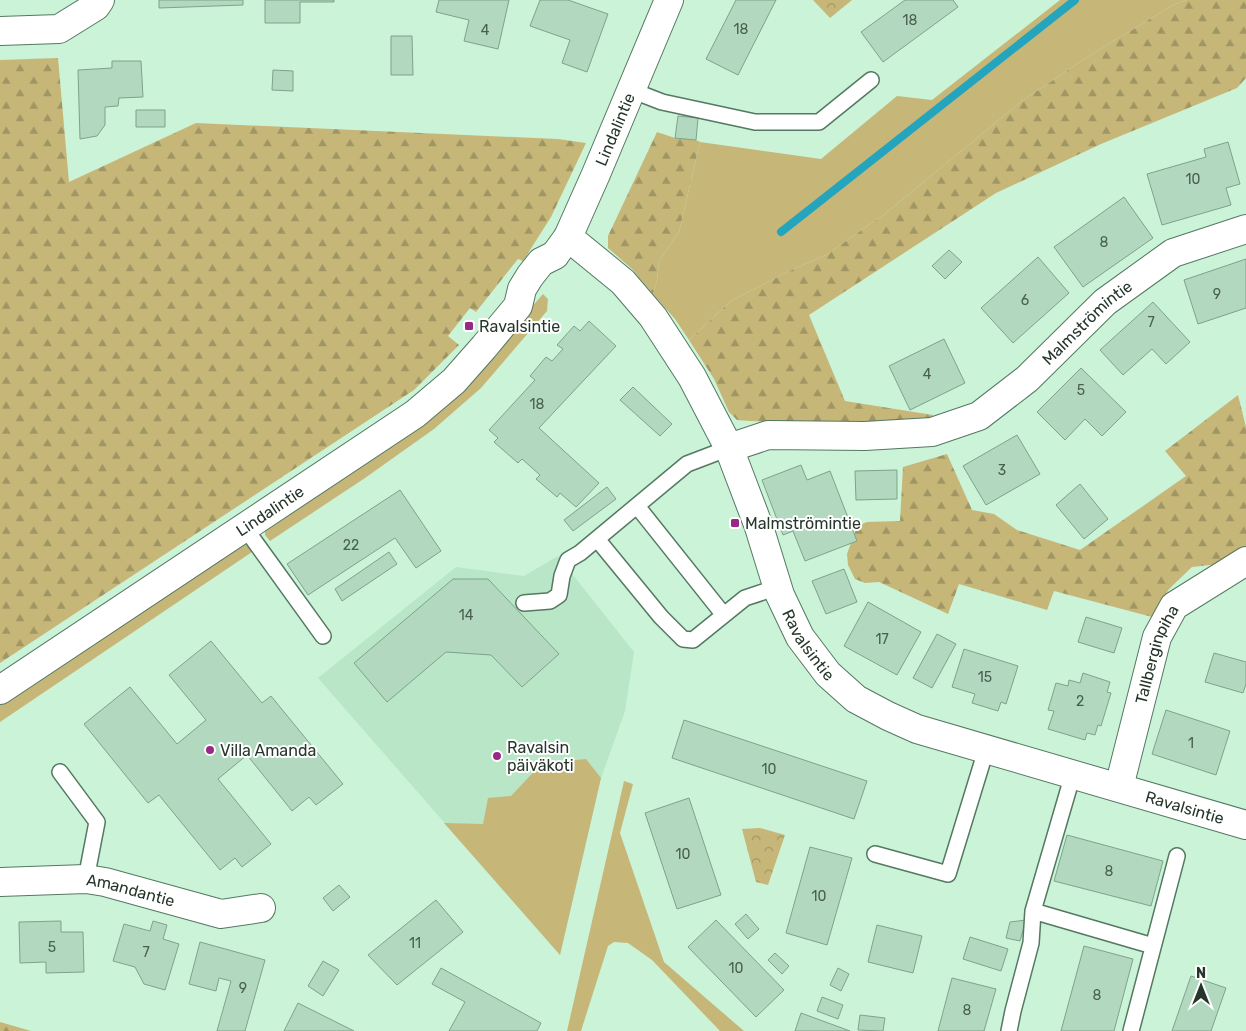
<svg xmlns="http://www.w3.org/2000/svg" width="1246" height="1031" font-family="Rubik,sans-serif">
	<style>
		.built { fill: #b8e6c7 }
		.grass { fill: #c6b779 }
		.forest { fill: url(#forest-firs) }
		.park { fill: url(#park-crowns) }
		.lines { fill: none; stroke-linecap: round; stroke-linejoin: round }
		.stream { stroke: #25a4be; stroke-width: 8 }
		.building { fill: #b2d9bf; stroke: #7da38a }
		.lane-casing { stroke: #547861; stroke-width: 18 }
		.street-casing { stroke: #547861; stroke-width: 30 }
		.secondary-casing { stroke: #547861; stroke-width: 30 }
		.lane { stroke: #fff; stroke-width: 15 }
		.street { stroke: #fff; stroke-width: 28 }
		.secondary { stroke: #fff; stroke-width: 28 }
		.poi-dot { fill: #992886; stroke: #fff; stroke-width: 2 }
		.labels { text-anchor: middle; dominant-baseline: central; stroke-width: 4; stroke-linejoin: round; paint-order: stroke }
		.number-label { font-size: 14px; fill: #495f50 }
		.street-label { font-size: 16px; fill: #26362b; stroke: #fff }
		.poi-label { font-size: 16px; fill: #26362b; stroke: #fff; text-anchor: start }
	</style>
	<defs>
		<pattern id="forest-firs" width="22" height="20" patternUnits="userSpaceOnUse" patternTransform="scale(1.25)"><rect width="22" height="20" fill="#c6b779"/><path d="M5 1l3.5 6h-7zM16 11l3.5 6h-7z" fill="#a19663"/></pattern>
		<pattern id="park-crowns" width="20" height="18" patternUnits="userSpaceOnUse" patternTransform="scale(1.25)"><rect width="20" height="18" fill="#c6b779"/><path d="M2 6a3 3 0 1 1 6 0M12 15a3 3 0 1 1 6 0" fill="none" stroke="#a19663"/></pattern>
	</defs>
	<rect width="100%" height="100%" fill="#cbf3d8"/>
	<path class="built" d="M558,556L634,652L625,711L601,778L560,955L318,678L456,567L524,576Z"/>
	<path class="grass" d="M1060,0H1186L1173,5L1089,56L1022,101L886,213L826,255L787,272L731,301L689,340L675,319L653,294L657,280L659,261L679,232L700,142L821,159L897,96L932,100Z
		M543,294L548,299L547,311L481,388L434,429L365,478L270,541L265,535V529L529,310Z
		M244,544L249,547L252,552L0,722V703Z
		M586,759L601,778L560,955L444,823L483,824L488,798L511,796L542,763Z
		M624,781L633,784L620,833L664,962L744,1031H720L652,960L628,943L614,942L608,946L581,1031H567Z"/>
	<path class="forest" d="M1186,0H1246V78L1237,88L1101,144L996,193L809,315L845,401L933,415L932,422L827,423L749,421L737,420L729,412L714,379L689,340L731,301L787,272L826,255L886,213L1022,101L1089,56L1173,5Z
		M58,58L69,182L196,123L558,139L586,143L551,217L523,261L518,259L476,312L470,308L448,336L459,345L414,390L0,663V60Z
		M657,132L675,138L696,140L700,142L679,232L659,261L657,280L653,294L632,269L608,248V236Z
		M1238,395L1246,427V570L1234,574L1210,565L1192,567L1169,589L1152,617L1054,591L1047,610L959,584L948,614L879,582L865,583L855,579L848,565L847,554L857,526L867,522L900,521L903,467L947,454L972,510L994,514L1017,530L1080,550L1186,476L1165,451Z
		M0,1022L31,1031H0Z"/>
	<path class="park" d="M813,0H852L830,18Z
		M760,828L785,835L768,885L756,882L742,829Z"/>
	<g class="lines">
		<path class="stream" d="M781,232L1075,0"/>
	</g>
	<path class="building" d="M159,0H243V5L159,8Z
		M265,0H334V2H300V23H265Z
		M439,0H509L498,49L464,41L469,20L436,12Z
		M540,0H568L608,14L587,72L562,63L570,40L530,26Z
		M736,0H776L738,75L706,59Z
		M905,0H953L958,7L883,62L861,32Z
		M391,36H412L413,75H391Z
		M112,61H141L143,97L119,98L118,106L105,107V125L97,136L80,139L78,70L112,68Z
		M273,70L293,71V91L272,90Z
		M136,110H165V127H136Z
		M678,116L698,118L696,140L675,138Z
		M1228,142L1240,184L1226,188L1231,205L1162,225L1147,174L1206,157L1204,149Z
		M1124,197L1153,238L1083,287L1054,247Z
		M949,250L962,262L945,279L932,266Z
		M1038,257L1069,293L1013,343L981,308Z
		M1246,259V308L1198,324L1184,280Z
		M1153,302L1190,342L1166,364L1152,349L1123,375L1100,350Z
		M589,321L616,346L539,428L599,483L576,507L560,493L557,497L536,479L540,475L522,459L518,463L494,442L498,438L489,430L535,380L530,376L546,357L552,361L563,349L557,345L574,326L580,331Z
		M944,339L965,383L910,410L889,366Z
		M1081,368L1126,412L1102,436L1085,419L1065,440L1037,412Z
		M633,387L672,424L660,436L620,400Z
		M1017,435L1040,474L986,505L963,466Z
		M801,465L807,480L830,471L857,541L805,561L793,531L783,535L762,480Z
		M897,470V499L856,500L855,471Z
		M1080,484L1108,519L1084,539L1056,505Z
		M607,487L616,499L573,531L564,520Z
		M400,490L441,551L416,568L395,538L308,595L287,564Z
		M389,552L397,564L342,601L335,589Z
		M844,569L857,602L826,614L812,581Z
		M453,579H488L559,654L522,687L491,655L446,652L387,702L354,663Z
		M868,602L921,632L897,675L844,646Z
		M1086,617L1122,628L1114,653L1078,642Z
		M937,634L956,644L932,688L913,678Z
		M211,641L262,703L271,696L343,784L316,805L309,797L292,811L247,755L218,779L271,844L242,867L235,858L220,870L159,795L148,803L84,724L130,687L177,744L206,720L169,675Z
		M964,649L1018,666L1006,704L1001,702L998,711L972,703L975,694L952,687Z
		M1214,653L1246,662V684L1243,693L1205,682Z
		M1083,673L1110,682L1107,692L1111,693L1101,726L1098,725L1095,735L1087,733L1085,740L1048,729L1054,711L1048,710L1056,683L1068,686L1069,680L1080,683Z
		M1166,710L1230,731L1216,775L1152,754Z
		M684,720L867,781L854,819L672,758Z
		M689,798L721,895L677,909L645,813Z
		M1067,835L1163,861L1151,906L1054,881Z
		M810,847L852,858L827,945L786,933Z
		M339,885L350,897L333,911L323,898Z
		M436,900L463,932L397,985L368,955Z
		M746,914L759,929L748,939L735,924Z
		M716,920L784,990L756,1017L688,947Z
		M1026,920L1020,941L1006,938L1010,922Z
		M61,921V932H83L84,972L46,973V962L20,963L19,922Z
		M153,921L167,925L163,939L179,944L165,990L144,984L135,967L113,961L124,924L150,931Z
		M877,925L922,936L913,973L868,962Z
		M970,937L1008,949L1001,971L963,959Z
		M200,942L265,960L245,1031H217L231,981L219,978L216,991L189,984Z
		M1084,946L1133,959L1114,1031H1061Z
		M775,953L789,966L782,974L768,960Z
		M323,961L339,970L323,996L308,986Z
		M441,968L541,1023L537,1031H449L465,1002L432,984Z
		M838,968L849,974L841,991L830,985Z
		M1191,976L1226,988L1211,1031H1172Z
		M952,978L996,989L984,1031H938Z
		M822,997L843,1005L838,1019L817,1011Z
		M298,1003L354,1031H284Z
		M801,1013L850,1031H795Z
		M860,1015L885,1018L883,1031L858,1030Z"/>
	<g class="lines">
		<g class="lane-casing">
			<path id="lane" d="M631,90L662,102L755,122H819L871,80
				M637,506L723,614
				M245,528L323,636
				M597,539L661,617L683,639L693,640L745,598L778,587
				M524,603L550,601L559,595L562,576L568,560L580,553L687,464L729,448
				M60,772L97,822L86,879
				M875,854L948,874L986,750
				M1033,911L1153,946
				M1009,1031L1013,1011L1031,943L1033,911L1073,774
				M1131,1031L1177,856"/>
		</g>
		<g class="street-casing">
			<g id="street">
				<path d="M0,31L59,29L96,6L100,0"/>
				<path id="s1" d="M729,448L768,435L865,436L932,432L979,416L1027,379L1105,302L1173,253L1246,229"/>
				<path id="s2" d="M1119,787L1157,637L1174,606L1246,561"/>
				<path id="s3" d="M0,882L86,879L105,882L221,914L261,908"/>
			</g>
		</g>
		<g class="secondary-casing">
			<g id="secondary">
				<path id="s4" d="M568,237L623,282L653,317L692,377L729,448L759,527L780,595L800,637L828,674L856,699L888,716L917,729L1246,825"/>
				<path id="s5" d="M557,252L568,237L596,174L669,0"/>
				<path id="s6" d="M0,690L415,414L454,381L484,347L518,306L522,289L530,276L541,262L555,255"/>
			</g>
		</g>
		<use href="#lane" class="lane"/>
		<use href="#street" class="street"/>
		<use href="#secondary" class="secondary"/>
	</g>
	<g class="poi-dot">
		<rect x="464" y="321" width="10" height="10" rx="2.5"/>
		<rect x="730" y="518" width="10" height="10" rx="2.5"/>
		<circle cx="210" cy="750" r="5"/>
		<circle cx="497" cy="756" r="5"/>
	</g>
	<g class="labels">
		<g class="number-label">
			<text x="910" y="20">18</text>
			<text x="741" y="29">18</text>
			<text x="485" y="30">4</text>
			<text x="1193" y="179">10</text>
			<text x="1104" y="242">8</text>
			<text x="1217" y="294">9</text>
			<text x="1025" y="300">6</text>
			<text x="1151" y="322">7</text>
			<text x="927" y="374">4</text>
			<text x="1081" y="390">5</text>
			<text x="537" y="404">18</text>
			<text x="1002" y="470">3</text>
			<text x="351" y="545">22</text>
			<text x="466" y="615">14</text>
			<text x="882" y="639">17</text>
			<text x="985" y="677">15</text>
			<text x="1080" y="701">2</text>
			<text x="1191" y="743">1</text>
			<text x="769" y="769">10</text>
			<text x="683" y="854">10</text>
			<text x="1109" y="871">8</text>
			<text x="819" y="896">10</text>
			<text x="415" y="943">11</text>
			<text x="52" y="947">5</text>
			<text x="146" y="952">7</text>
			<text x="736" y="968">10</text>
			<text x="243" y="988">9</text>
			<text x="1097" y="995">8</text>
			<text x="967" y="1010">8</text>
		</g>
		<g class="street-label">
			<text stroke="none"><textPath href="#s5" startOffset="136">Lindalintie</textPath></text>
			<text stroke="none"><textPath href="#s1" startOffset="398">Malmströmintie</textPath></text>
			<text stroke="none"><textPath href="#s6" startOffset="324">Lindalintie</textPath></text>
			<text stroke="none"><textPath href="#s4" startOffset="482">Ravalsintie</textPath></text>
			<text stroke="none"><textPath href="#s2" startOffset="138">Tallberginpiha</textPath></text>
			<text stroke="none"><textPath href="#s4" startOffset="902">Ravalsintie</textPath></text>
			<text stroke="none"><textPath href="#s3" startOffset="132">Amandantie</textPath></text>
		</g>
		<g class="poi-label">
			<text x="479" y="326">Ravalsintie</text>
			<text x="745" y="523">Malmströmintie</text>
			<text x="507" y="747">Ravalsin<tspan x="507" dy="18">päiväkoti</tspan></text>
			<text x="220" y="750">Villa Amanda</text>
		</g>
	</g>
	<g transform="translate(1201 986)" stroke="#ffffff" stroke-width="4" paint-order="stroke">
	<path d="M0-4L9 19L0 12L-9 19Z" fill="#26362b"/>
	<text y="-8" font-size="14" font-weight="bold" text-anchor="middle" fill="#26362b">N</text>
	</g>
</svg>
